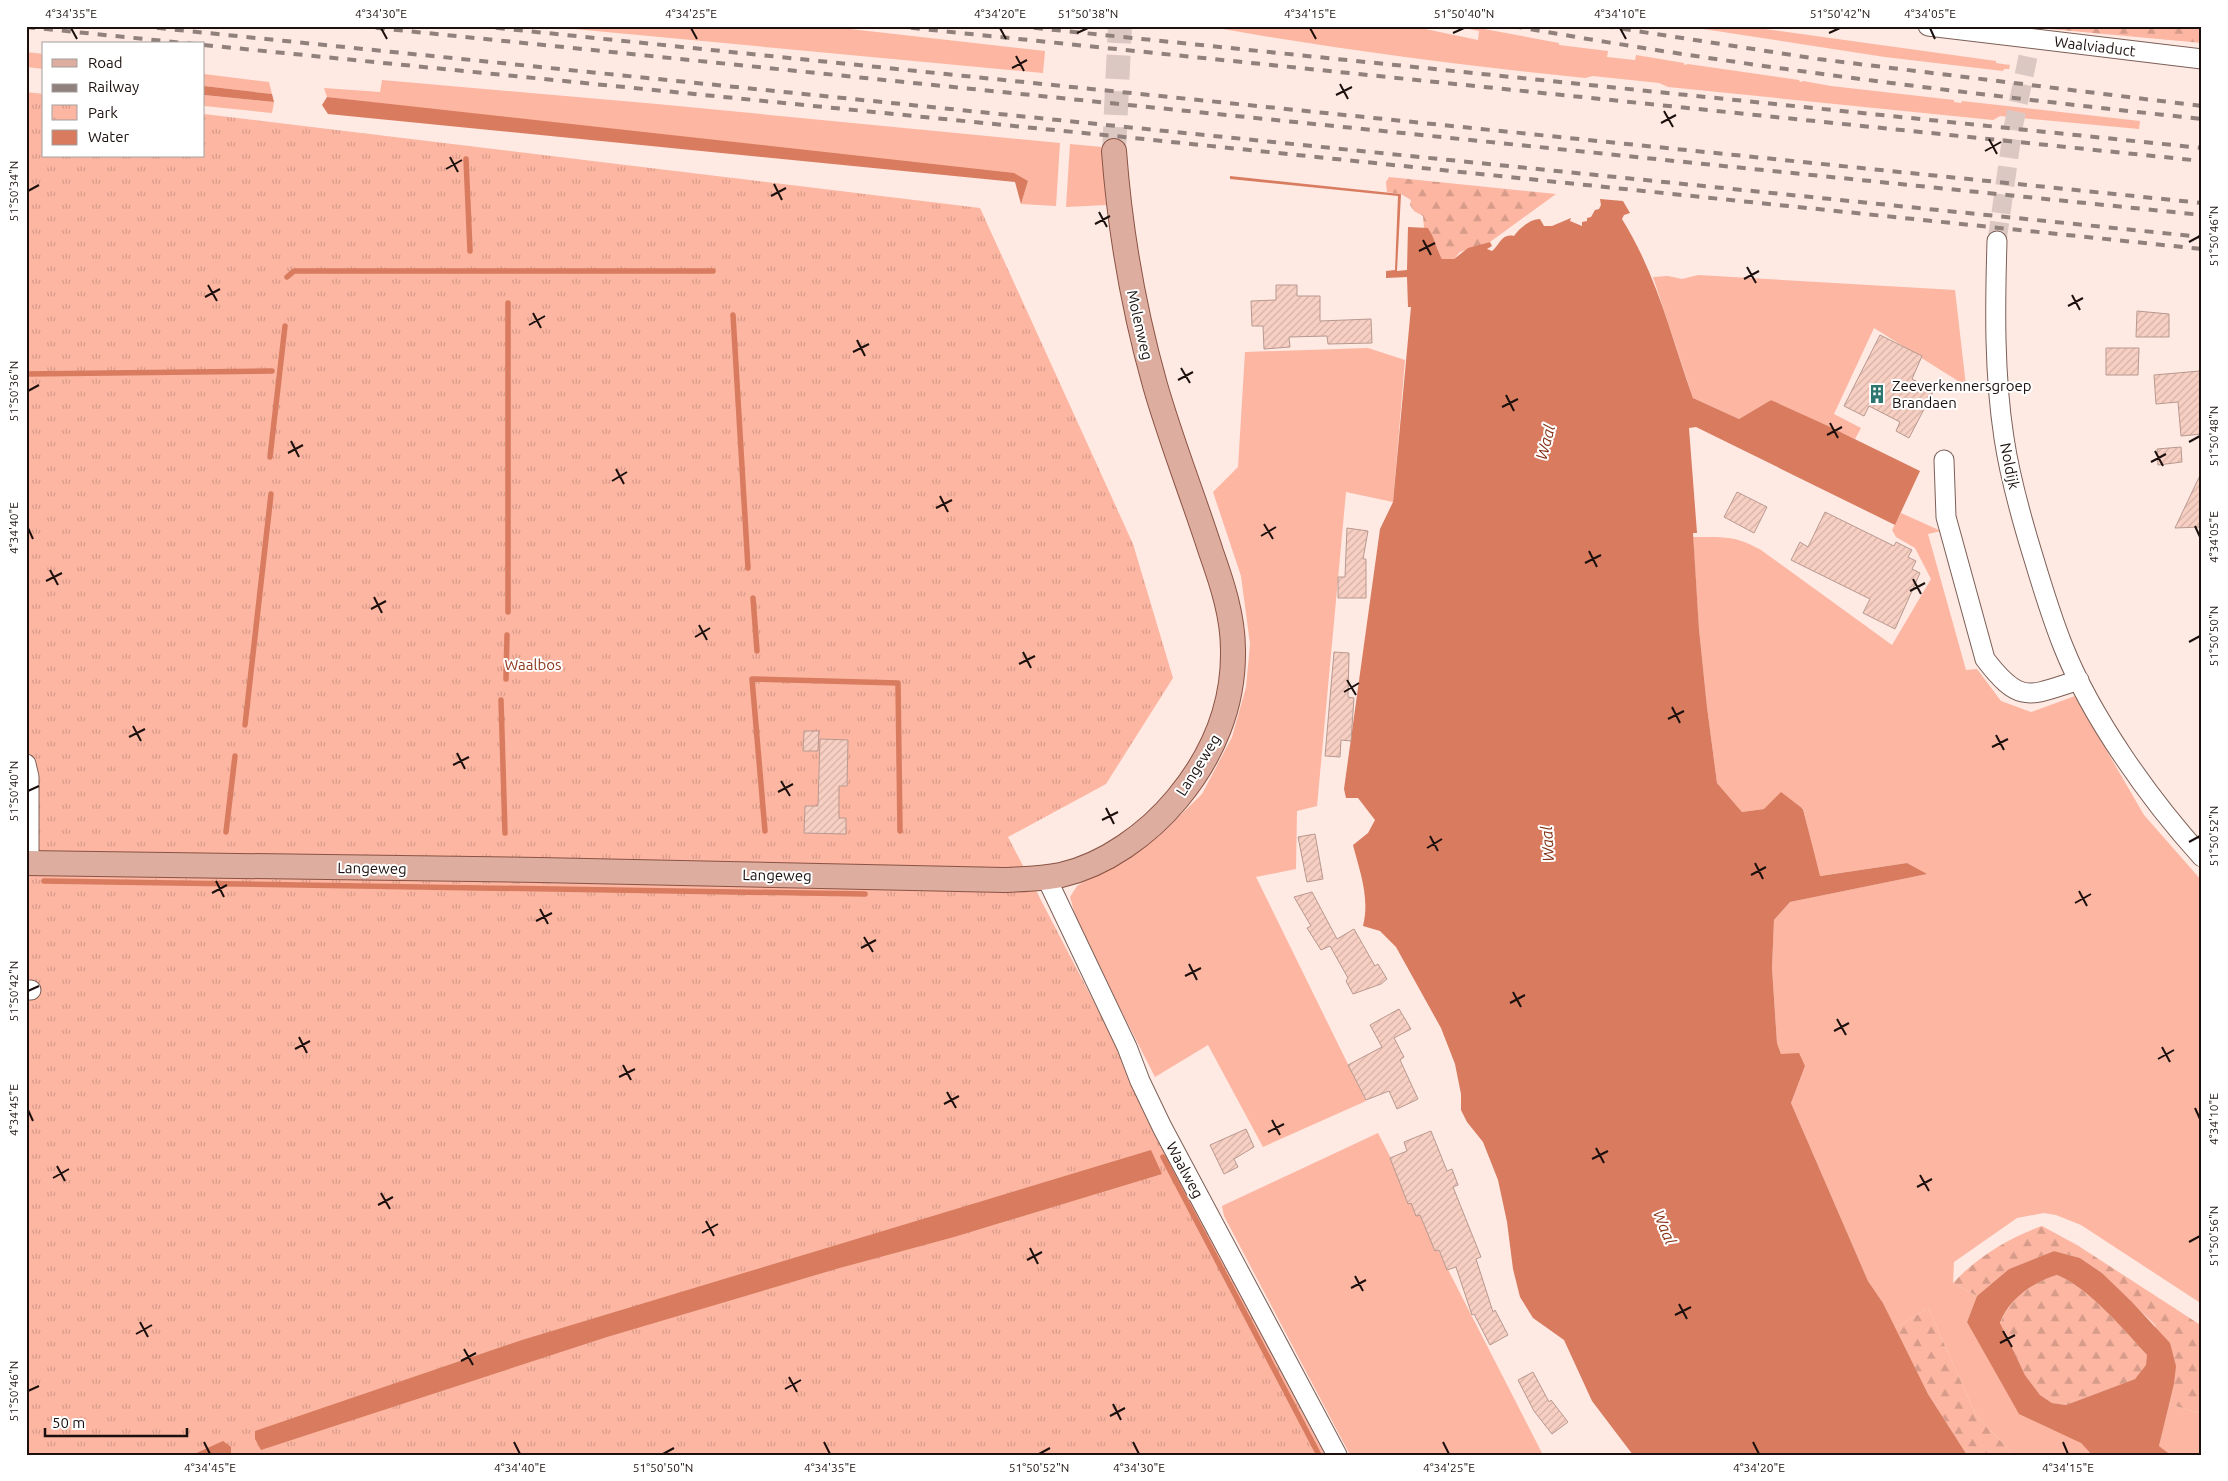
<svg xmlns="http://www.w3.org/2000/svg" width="2228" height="1481" font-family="Ubuntu,sans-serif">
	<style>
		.grass { fill: #fcb6a2 }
		.forest { fill: url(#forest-firs) }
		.park { fill: url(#park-tufts) }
		.water { fill: #d87b5f; fill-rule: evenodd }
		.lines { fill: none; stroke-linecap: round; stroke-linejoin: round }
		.stream { stroke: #d87b5f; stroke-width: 5.5 }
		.building { fill: url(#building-hatch); stroke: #b8998f }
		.minor-tunnel { stroke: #dcc8c3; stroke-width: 19; stroke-dasharray: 19 9; stroke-linecap: butt }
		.major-tunnel { stroke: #dcc8c3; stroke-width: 24; stroke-dasharray: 24 12; stroke-linecap: butt }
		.minor-casing { stroke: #7b5f56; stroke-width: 21 }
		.major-casing { stroke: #8a5343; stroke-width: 26 }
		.minor { stroke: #fff; stroke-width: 19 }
		.major { stroke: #ddada0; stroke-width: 24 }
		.rail { stroke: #91817c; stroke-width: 4; stroke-dasharray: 9 9; stroke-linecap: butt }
		.ticks { fill: none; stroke: #1b100d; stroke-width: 2 }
		.labels { text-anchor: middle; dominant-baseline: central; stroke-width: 4; stroke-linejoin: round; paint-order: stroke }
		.street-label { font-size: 15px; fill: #1b100d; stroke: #fff }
		.poi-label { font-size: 15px; fill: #1b100d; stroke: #fff; text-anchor: start }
		.park-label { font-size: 15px; fill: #8c361c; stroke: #fff }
		.water-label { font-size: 16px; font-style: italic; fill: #853116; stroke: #fff }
		.neatline { fill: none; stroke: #1b100d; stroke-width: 2 }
		.ticks-label { font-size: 12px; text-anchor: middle; fill: #1b100d }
	</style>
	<defs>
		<pattern id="forest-firs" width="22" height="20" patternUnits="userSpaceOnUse" patternTransform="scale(1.25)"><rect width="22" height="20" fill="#fcb6a2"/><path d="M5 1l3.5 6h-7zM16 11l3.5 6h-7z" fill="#d79b8a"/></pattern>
		<pattern id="park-tufts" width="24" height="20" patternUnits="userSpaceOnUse" patternTransform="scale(1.25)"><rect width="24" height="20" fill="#fcb6a2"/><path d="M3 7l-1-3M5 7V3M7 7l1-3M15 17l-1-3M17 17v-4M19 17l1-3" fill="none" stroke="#d79b8a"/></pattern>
		<pattern id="building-hatch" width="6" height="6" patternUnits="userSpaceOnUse" patternTransform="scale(1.25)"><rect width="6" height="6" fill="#f8cfc3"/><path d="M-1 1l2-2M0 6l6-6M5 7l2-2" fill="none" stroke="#d4b1a6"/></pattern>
	</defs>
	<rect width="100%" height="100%" fill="#fee9e3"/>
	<path class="grass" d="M542,26H824L1045,51L1043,73Z
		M1206,26H1411L1478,40L1479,31L1455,26H1468L1559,43V45L1608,51L1607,57L1635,60L1636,55L1684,63V65L1688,64L1799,80L1800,82L1803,81L1831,86L1954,100V102L1961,103L1962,101L2140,121L2139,129L2000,116L1993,120L1668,87L1659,83L1593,76L1585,78C1458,65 1332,49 1206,26Z
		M1684,26H1743L1996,61V63L2010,65L2009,69H2004L2003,71L1885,57Z
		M26,52L44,54V69L26,67Z
		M204,74L269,82L272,94L204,86Z
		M382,80L657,104L1060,143L1056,206L1021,204L1028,181L327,97L324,88L380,92Z
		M204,95L274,102L272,113L204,106Z
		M1070,144L1102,147L1106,205L1066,207Z
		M1698,275L1955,290L1966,386L1874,328L1834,414L1861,428L1855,439L1771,400L1739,419L1693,398L1653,277L1668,276L1682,279Z
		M1368,348L1405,360L1393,502L1346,492L1317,806L1297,811L1296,869L1256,877L1366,1101L1263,1147L1208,1045L1155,1077L1078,926L1070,897L1077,886L1158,837L1202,794L1232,737L1246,687L1250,644L1241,576L1213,492L1238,467L1245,352Z
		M1901,513L1941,531L1928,534L1966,670L1977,669L2001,701L2031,712L2075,696L2144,815L2202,881V1304L2081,1225L2056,1215L2044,1213L2017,1218L1954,1262L1953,1283L1977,1296L1967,1322L2055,1429L2081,1443L2092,1455H2014L1976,1415L1928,1308L1895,1328L1883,1303L1868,1281L1791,1103L1805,1066L1781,1054L1777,1043L1772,968L1774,920L1790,902L1926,874L1907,863L1819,876L1803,808L1764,809L1742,812L1717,783L1707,707L1699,629L1693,537C1722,537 1735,535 1761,550L1892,645L1931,579L1915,548L1896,537L1892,530Z
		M1378,1133L1543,1455H1350L1224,1216L1222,1206Z
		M2169,1404L2202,1414V1455H2171L2159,1446Z"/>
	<path class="forest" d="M2051,26H2202V43L2050,29Z
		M1389,177L1556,194L1490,242L1460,252L1454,259H1442C1436,248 1435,238 1428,228H1424L1423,216L1414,211L1410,205L1411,200L1401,194L1387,192L1386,182Z
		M2042,1226L2077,1245L2202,1326V1414L2169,1404L2174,1384L2155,1325L2102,1273L2080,1258L2054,1251L2009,1269L1977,1296L1953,1283C1976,1258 2010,1237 2042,1226Z
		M2057,1275C2089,1288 2123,1329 2147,1355V1365L2135,1379L2066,1405L2052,1403L2040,1395L2025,1375L2000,1324C2008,1300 2033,1282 2057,1275Z
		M1928,1308L1976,1415L2014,1455H1967L1928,1394L1895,1328Z"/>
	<path class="park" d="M26,92L44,94V156H204V114L980,208L1133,544L1173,678L1106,784L1008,837L1330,1455H26Z"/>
	<path class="water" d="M204,86L272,94L274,102L204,95Z
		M327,97L1014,173L1028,181L1021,204L1015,182L328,114L322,105Z
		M1230,176L1401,194L1397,271L1407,270L1408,227L1428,228C1435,238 1436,248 1442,259H1454L1468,248L1490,242L1492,246L1487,249L1492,251C1500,245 1501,233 1514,236C1519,228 1531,219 1540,219L1544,226H1552L1571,218L1570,221L1582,226V222L1587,221V218L1591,217L1595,210L1599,209L1601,205L1600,199L1623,201L1630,213L1624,215L1622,219C1658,277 1671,337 1693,398L1739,419L1771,400L1828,426L1920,471L1895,525L1696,427L1689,428L1697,533H1693L1699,629L1707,707L1717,783L1742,812L1764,809L1781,792L1803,809L1820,876L1907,863L1927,874L1790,902L1774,920L1772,968L1777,1043L1781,1054L1799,1053L1805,1066L1791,1103L1868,1281L1883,1303L1928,1394L1967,1455H1633L1592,1401L1564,1340L1533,1318L1520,1297L1513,1269L1507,1222L1498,1180L1483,1142L1467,1122L1461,1110V1094L1455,1064L1441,1028L1396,947L1380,931L1363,926C1370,898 1360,872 1353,845L1368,833L1375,820L1358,798H1346L1344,789L1380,529L1393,502L1411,307H1408L1407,277L1386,278V271L1395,270L1398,196L1230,179Z
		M1151,1150L1162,1174L954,1237L836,1269L607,1337L261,1450L255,1439V1431L522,1340Z
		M2054,1251L2080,1258L2102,1273L2132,1302L2170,1343L2176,1366L2174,1384L2159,1446L2171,1455H2092L2081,1443L2019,1414L1967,1322L1977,1296L2009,1269ZM2057,1275C2089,1288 2123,1329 2147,1355L2146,1365L2135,1379L2066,1405L2052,1403L2040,1395L2025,1375L2000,1323C2008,1300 2033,1282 2057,1275Z
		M223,1441L231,1447V1455H192Z"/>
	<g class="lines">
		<path class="stream" d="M466,159L470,251
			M287,277L294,271H713
			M508,303V612
			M733,315L748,568
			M26,374L272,371
			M270,457L285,326
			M753,598L757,651
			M506,679L507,635
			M501,700L505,833
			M245,725L271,494
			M765,831L752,679L898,683L900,831
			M226,832L235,756
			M44,881L865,894
			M1163,1157L1319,1455"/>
	</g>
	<path class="building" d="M1276,285H1297V296H1320V321L1371,319L1372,343L1328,344L1327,336L1289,337L1290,347L1264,349L1263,326H1252L1251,301L1276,300Z
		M2137,311L2169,314V337H2136Z
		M1880,335L1922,356L1912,379L1934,390L1909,438L1896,431L1900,422L1869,406L1864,416L1844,406Z
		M2106,348H2139L2138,375H2106Z
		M2200,371L2202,434L2181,436L2178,402L2156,404L2154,375Z
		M2181,447L2182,462L2158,465L2157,449Z
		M2202,471V524L2200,527L2175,528Z
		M1737,492L1767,507L1754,533L1724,517Z
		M1825,512L1894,546L1896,542L1912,550L1908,557L1916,561L1912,569L1920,573L1895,629L1863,613L1870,599L1791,560L1800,542L1808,547Z
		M1347,528L1368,531L1363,559H1366V598H1338V577H1345Z
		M1334,652L1349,653L1348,697L1354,698L1351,741L1341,740L1340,757L1325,756Z
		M804,731H819L818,751H803Z
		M820,739L848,740L847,786H839V818H846V834L804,833L805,806H818Z
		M1315,834L1323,879L1307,882L1298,837Z
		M1312,892L1337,939L1354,929L1375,966L1378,964L1387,979L1381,984L1353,994L1346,981L1348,978L1330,946L1321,950L1307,928L1311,926L1294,897Z
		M1399,1009L1411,1029L1394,1038L1404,1057L1400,1060L1418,1099L1397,1109L1389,1091L1366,1100L1348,1065L1382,1047L1370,1025Z
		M1246,1129L1254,1147L1234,1159L1238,1167L1224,1174L1210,1145Z
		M1431,1131L1447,1171L1452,1169L1458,1185L1453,1187L1481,1257L1476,1259L1493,1312L1495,1310L1508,1335L1490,1345L1474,1314L1472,1315L1456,1267L1447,1270L1439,1250L1435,1251L1420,1215L1416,1216L1411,1203L1408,1204L1390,1158L1407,1151L1404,1142Z
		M1533,1372L1549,1402L1551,1400L1568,1422L1552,1434L1534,1411L1518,1380Z"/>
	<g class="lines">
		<path class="minor-tunnel" d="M1997,241L2013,128L2034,28"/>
		<path class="major-tunnel" d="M1114,151L1120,26"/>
		<g class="minor-casing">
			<path id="minor" d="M1928,26L2202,59
				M1997,241C1995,307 1994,373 2004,438C2010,478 2021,517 2033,556C2042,586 2051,616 2063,646C2091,717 2150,800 2202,857
				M1944,460L1946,517L1985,659C2020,705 2029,696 2079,680
				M26,764L29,777V863
				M1046,877L1127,1047L1140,1081L1162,1127L1337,1455
				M26,990H31"/>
		</g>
		<g class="major-casing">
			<path id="major" d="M26,863L539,870L1004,880C1023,879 1042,879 1061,875C1105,865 1148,834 1177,799C1212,757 1234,706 1233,650C1233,616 1222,583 1211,552C1193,496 1171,441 1155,385C1133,307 1120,231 1114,151"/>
		</g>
		<use href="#minor" class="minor"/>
		<use href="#major" class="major"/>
		<path class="rail" d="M139,26L2202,237
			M358,26L2202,215
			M478,26L2202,203
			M893,26L2202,161
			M1016,26L2202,148
			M1513,26C1741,67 1971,94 2202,119
			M1604,26L1818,59L2202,106
			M26,27L194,44
			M204,45L1124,137L2202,249"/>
	</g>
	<path class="ticks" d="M71,28L77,39M381,28L387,39M691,28L697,39M1000,28L1006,39M1310,28L1316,39M1620,28L1626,39M1930,28L1935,39M1077,33L1088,28M1453,33L1464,28M1829,33L1840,28M1016,56L1024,71M1012,68L1027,60M1340,84L1348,99M1336,95L1352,87M1664,111L1673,127M1661,123L1676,115M1989,139L1997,154M1985,151L2001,142M450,157L458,172M446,169L462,160M774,184L782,200M28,191L39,185M771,196L786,188M1099,212L1107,227M1095,224L1110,216M1423,240L1431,255M2189,242L2200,236M1419,251L1435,243M1747,267L1756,283M1744,279L1759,271M208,285L217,301M2072,295L2080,310M205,297L220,289M2068,306L2083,298M533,313L541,328M529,325L545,316M857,340L865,356M853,352L869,344M1181,368L1190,383M1178,380L1193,372M28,391L39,385M1506,395L1514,411M1502,407L1518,399M1830,423L1838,438M1827,435L1842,427M291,441L299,457M2189,442L2200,436M2155,451L2163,466M288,453L303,445M2151,462L2166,454M616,469L624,484M612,481L627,472M940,496L948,512M936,508L952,500M1264,524L1273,539M2195,526L2200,537M28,528L33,539M1261,536L1276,527M1589,551L1597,567M1585,563L1601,555M50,570L58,585M1913,579L1921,594M46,581L62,573M1910,591L1925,583M374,597L382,613M371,609L386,601M699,625L707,640M695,637L710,628M2189,642L2200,636M1023,652L1031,668M1019,664L1035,656M1347,680L1356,695M1344,692L1359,683M1672,707L1680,723M1668,719L1684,711M133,726L141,741M1996,735L2004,750M129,737L145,729M1992,747L2008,739M457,753L465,769M453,765L469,757M781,781L790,796M28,791L39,786M778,792L793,784M1106,808L1114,824M1102,820L1118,812M1430,836L1438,851M2189,842L2200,836M1427,848L1442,839M1755,863L1763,879M1751,875L1766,867M216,881L224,897M2079,891L2087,906M212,893L227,885M2075,903L2091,894M540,909L548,924M536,921L552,913M864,937L873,952M861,948L876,940M1189,964L1197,980M1185,976L1201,968M28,991L39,986M1513,992L1521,1007M1510,1003L1525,995M1837,1019L1846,1035M1834,1031L1849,1023M299,1037L307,1053M2162,1047L2170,1062M295,1049L310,1041M2158,1059L2174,1050M623,1065L631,1080M619,1077L635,1069M947,1092L956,1108M944,1104L959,1096M2195,1108L2200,1119M28,1110L33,1121M1272,1120L1280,1135M1268,1132L1284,1124M1596,1148L1604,1163M1592,1159L1608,1151M57,1166L65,1181M1920,1175L1929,1191M53,1178L69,1169M1917,1187L1932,1179M381,1193L390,1209M378,1205L393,1197M706,1221L714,1236M702,1233L718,1224M2189,1242L2200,1236M1030,1248L1038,1264M1027,1260L1042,1252M1355,1276L1363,1291M1351,1288L1366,1280M1679,1304L1687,1319M1675,1315L1691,1307M140,1322L148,1337M2003,1331L2012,1347M136,1334L152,1325M2000,1343L2015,1335M464,1349L473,1365M461,1361L476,1353M789,1377L797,1392M785,1389L801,1380M28,1391L39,1386M1113,1404L1121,1420M1110,1416L1125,1408M204,1442L210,1454M514,1442L520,1454M824,1442L830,1454M1133,1442L1139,1454M1443,1442L1449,1454M1753,1442L1759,1454M2063,1442L2068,1454M663,1454L674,1448M1039,1454L1050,1448"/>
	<defs>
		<g id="building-bare" transform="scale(1.5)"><path d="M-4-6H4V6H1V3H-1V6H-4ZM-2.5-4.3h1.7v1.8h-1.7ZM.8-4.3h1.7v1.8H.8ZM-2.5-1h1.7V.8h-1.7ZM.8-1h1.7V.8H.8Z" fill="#2d766f" stroke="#fff" stroke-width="2.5" paint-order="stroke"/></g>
	</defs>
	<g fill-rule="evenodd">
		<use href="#building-bare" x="1877" y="394"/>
	</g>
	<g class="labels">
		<g class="street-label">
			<text transform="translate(2095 46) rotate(7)">Waalviaduct</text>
			<text transform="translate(1140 325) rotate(77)">Molenweg</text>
			<text transform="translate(2010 466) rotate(79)">Noldijk</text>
			<text transform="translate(1198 765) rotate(-58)">Langeweg</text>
			<text transform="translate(372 868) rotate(1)">Langeweg</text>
			<text transform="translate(777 875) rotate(1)">Langeweg</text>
			<text transform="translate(1185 1170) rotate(62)">Waalweg</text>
		</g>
		<g class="poi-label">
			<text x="1892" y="385">Zeeverkennersgroep<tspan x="1892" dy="17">Brandaen</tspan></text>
		</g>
		<g class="park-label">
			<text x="533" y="664">Waalbos</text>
		</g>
		<g class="water-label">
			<text transform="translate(1545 442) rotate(-75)">Waal</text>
			<text transform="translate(1547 844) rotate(-93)">Waal</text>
			<text transform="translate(1665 1227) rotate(68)">Waal</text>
		</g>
	</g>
	<rect width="2228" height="1481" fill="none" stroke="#ffffff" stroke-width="55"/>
	<rect x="42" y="42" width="162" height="115" fill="#ffffff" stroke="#a49f9e"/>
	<rect x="52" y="59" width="25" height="8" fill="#ddada0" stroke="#a49f9e"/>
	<text x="88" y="68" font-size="15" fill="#1b100d">Road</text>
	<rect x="52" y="84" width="25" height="8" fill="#91817c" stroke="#a49f9e"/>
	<text x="88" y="92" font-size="15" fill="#1b100d">Railway</text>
	<rect x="52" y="105" width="25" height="15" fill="url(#park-tufts)" stroke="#a49f9e"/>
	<text x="88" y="118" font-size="15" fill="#1b100d">Park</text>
	<rect x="52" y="130" width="25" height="15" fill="#d87b5f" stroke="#a49f9e"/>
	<text x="88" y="142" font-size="15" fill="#1b100d">Water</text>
	<path d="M45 1428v8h142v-8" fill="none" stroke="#1b100d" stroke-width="2.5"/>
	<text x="52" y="1428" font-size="15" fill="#1b100d" stroke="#ffffff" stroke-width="4" paint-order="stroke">50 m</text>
	<rect x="28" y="28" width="2172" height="1426" class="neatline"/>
	<g class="ticks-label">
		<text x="71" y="18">4°34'35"E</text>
		<text x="381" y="18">4°34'30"E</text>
		<text x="691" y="18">4°34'25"E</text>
		<text x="1000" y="18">4°34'20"E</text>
		<text x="1088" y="18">51°50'38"N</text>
		<text x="1310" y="18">4°34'15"E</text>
		<text x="1464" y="18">51°50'40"N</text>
		<text x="1620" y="18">4°34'10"E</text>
		<text x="1840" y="18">51°50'42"N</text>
		<text x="1930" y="18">4°34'05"E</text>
		<text transform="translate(14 191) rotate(-90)" y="4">51°50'34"N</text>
		<text transform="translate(2214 236) rotate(-90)" y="4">51°50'46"N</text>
		<text transform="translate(14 391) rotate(-90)" y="4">51°50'36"N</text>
		<text transform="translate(2214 436) rotate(-90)" y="4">51°50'48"N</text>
		<text transform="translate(14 528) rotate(-90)" y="4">4°34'40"E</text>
		<text transform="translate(2214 537) rotate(-90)" y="4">4°34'05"E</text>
		<text transform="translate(2214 636) rotate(-90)" y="4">51°50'50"N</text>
		<text transform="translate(14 791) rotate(-90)" y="4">51°50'40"N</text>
		<text transform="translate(2214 836) rotate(-90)" y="4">51°50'52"N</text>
		<text transform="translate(14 991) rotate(-90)" y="4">51°50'42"N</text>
		<text transform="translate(14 1110) rotate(-90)" y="4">4°34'45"E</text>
		<text transform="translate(2214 1119) rotate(-90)" y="4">4°34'10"E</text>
		<text transform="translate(2214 1236) rotate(-90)" y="4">51°50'56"N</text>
		<text transform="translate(14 1391) rotate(-90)" y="4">51°50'46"N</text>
		<text x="210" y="1472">4°34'45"E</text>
		<text x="520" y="1472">4°34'40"E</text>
		<text x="663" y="1472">51°50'50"N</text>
		<text x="830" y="1472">4°34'35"E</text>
		<text x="1039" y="1472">51°50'52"N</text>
		<text x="1139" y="1472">4°34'30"E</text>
		<text x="1449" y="1472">4°34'25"E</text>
		<text x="1759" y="1472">4°34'20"E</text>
		<text x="2068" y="1472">4°34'15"E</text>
	</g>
</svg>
